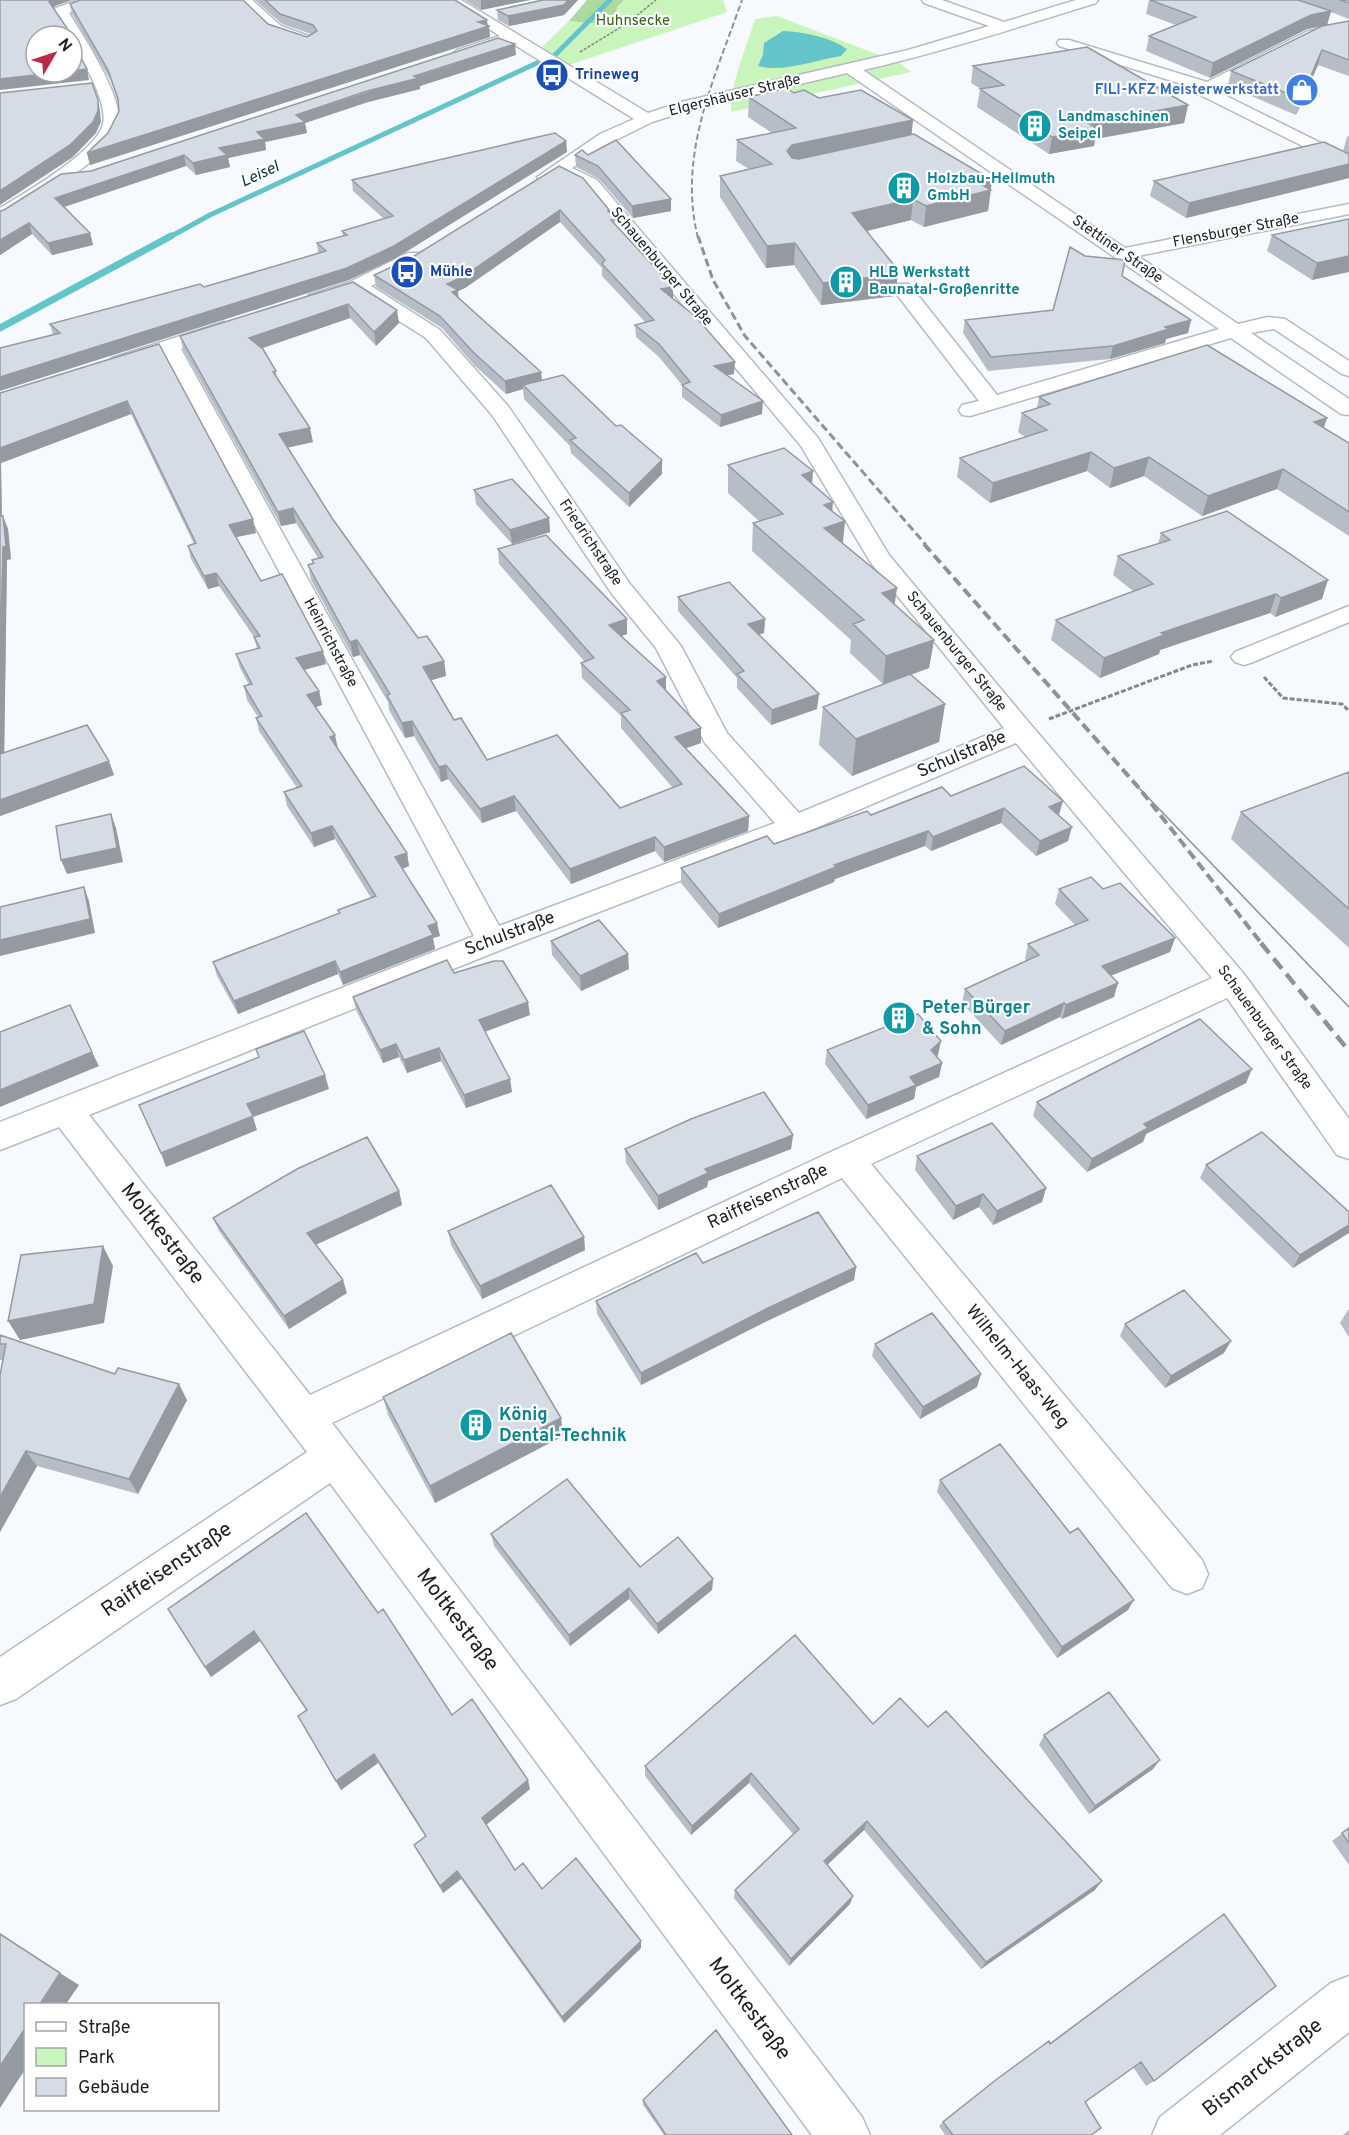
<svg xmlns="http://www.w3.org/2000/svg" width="1349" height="2135" font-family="Overpass,sans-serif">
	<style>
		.green { fill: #c9f4bb }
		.forest { fill: #add99f }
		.water { fill: #63c4ca }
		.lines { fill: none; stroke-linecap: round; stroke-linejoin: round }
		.stream-far1 { stroke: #63c4ca; stroke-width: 5 }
		.stream { stroke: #63c4ca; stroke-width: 7 }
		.minor-casing { stroke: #b4bbc4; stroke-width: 3 }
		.path-far1 { stroke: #85888b; stroke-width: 1.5; stroke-dasharray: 3 1.5; stroke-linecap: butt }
		.path { stroke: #85888b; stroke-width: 3; stroke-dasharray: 5 2; stroke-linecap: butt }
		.minor { fill: #fff; fill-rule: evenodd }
		.tram { stroke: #8f9295; stroke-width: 1.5 }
		.rail-far3 { stroke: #8f9295; stroke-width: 2; stroke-dasharray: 6 3; stroke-linecap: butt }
		.rail-far2 { stroke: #8f9295; stroke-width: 3; stroke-dasharray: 8 4; stroke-linecap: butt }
		.rail-far1 { stroke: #8f9295; stroke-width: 4; stroke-dasharray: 10 5; stroke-linecap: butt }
		.rail { stroke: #8f9295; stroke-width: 4.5; stroke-dasharray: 13 7; stroke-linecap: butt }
		.wall { fill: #b7bdc6 }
		.shaded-wall { fill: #959aa1 }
		.building { fill: #d5dce6; stroke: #959aa1; stroke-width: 1.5 }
		.labels { text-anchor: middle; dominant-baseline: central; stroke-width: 4.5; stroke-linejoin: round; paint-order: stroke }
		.far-park-label { font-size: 15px; fill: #30661a; stroke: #fff }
		.far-transit-label { font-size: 15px; font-weight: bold; fill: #164399; stroke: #fff; text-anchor: start }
		.far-shop-label { font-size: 15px; font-weight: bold; fill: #366cbe; stroke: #fff; text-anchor: end }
		.far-street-label { font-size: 15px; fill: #1c1f22; stroke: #fff }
		.far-culture-label { font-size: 15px; font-weight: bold; fill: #0d838f; stroke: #fff; text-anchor: start }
		.far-water-label { font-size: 16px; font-style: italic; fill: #003235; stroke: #fff }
		.street-label { font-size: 18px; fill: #1c1f22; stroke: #fff }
		.culture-label { font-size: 18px; font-weight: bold; fill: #0d838f; stroke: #fff; text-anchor: start }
		.near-street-label { font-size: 21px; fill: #1c1f22; stroke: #fff }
	</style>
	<rect width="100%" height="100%" fill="#f6f9fd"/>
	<path class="green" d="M624,0H723L727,12L569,65L541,48L569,21L609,25L618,6Z
		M777,16L900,63L911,72L731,112C731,81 746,49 755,19Z"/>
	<path class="forest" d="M587,0H624L618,6L610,25L569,21Z"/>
	<path class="water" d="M783,31C804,32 830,37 847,49L841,56C814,60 784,73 758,66L763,55L764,43Z"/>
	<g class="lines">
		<path class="stream-far1" d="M555,55L610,0
			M168,238L210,215L539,62"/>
		<path class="stream" d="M0,328L171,236"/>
		<g class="minor-casing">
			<path id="minor" d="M78,0H98L96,3L69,13C83,36 125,99 118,125C112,149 82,169 62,183C44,196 22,216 0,221V208C25,193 96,152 103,124C108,102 83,61 72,42V36H69L54,11L56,8Z
				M237,0H252L281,26L314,38L316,41L309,45L271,32Z
				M444,0H461L648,113L685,101L908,50L989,26L924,3L922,0H942L1004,22L1076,0H1098L1096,3C1018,27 942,52 863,70L1125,248L1349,204V214L1138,256L1238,324L1268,317L1285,319L1349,361V376L1342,374L1274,329L1251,333L1349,399V415L1341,414L1231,338L970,416L962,415L959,410L962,405L979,401L895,292L892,288L895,284H909L997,395L1219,329L847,73L690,110L652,122L612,142L572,168L597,180L818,438L889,555L1031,725L1244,974L1349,1119V1159L1337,1155L1227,998L871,1164L1202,1560L1208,1574L1202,1588L1187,1594L1172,1588L842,1178L332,1423L862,2117L870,2135H812L330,1483L16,1699L0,1705V1657L307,1452L59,1127L0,1150V1122L474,936L163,354L119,368L112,366L109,362L112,358L224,322L231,324L234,328L231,332L181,349L499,926L775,823L705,743L656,648L612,594L492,415L426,338L355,293L316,305L309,303L306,299L309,295L350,282L408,253H422L424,257L422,261L371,286L440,330L508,406L630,584L681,646L727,733L799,813L1004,728L871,563L801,446L585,188L560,175L552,181H540L537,177L600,134L634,119L510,42L467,56H457L454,53L457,50L500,36ZM1016,743L1212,978L835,1150L310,1395L89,1115L503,949L804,833Z
				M1349,25V33L1317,38L1214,90L1349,157V169L1196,93L1195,88L1059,46L1057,43L1059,40H1069L1207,82L1308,31Z
				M1349,606V622L1253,662L1244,665L1235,662L1231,657L1235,652Z
				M1349,1976V2032L1220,2135H1152L1160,2117L1331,1983Z"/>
		</g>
		<path class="path-far1" d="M580,52L626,24L656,0"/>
		<path class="path" d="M1264,677L1283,698L1342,704L1349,711
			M1049,719L1192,665L1214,661"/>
		<use href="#minor" class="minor"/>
		<path class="tram" d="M1139,788L1349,1007"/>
		<path class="rail-far3" d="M698,238C677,154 715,78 742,0"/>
		<path class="rail-far2" d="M698,236L713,280L745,336L926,545"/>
		<path class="rail-far1" d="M924,544L1139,788L1262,944"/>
		<path class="rail" d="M1261,943L1349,1051"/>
	</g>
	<path class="wall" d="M255,0H455L487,20L490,37L90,165L87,153L108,133L119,111L118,102L111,81L72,14L70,4L268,24L307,37L311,34L282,24Z
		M465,0H530L481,10Z
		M543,0H578L564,15L509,26L498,20L497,10Z
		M1149,0H1349V19L1331,12L1327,25L1349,21V76L1318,65L1296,115L1228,86L1231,71L1320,27L1307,29L1210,78L1146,51L1149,36L1176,25L1146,14Z
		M516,55L420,86V89L368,102L305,123L307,133L265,142L266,150L228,158L230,167L196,175L186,166L64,207L90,233L93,245L52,255L32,234L0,255V211L4,210L91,171Z
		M973,66L1188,105L1184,123L1095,139L1094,146L1049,154L977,107L980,89H981L971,83Z
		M794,93L913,120L911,135L991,190L988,211L924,227L911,220L866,231L895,296L821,305L794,265L766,268L720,197V176L749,169L736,161L737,140L772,133L748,117L749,97Z
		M1349,136V178L1186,218L1150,196L1154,181L1343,151L1347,137Z
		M566,141L567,152L396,258L349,280L53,335L50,324L204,287L318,253L317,243L343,236L342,231L384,219L353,191L352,180Z
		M575,155H588L671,199V211L633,218L599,179L576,167Z
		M559,166L610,213L616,225L673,287V299L734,374L727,375L762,414L720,427L682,397V385L659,357L636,337L635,325L646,323L602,276V268L560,222L465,288L458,291V298L541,372L542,380L662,474L629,507L571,453L570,446L524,399L523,389L506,394L474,365L442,328L376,287L374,275L411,258Z
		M1349,219L1312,280L1267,251L1272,235Z
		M1085,256L1122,276L1191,320L1188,333L1166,339L1165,343L1110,359L988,371L963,333L965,320L1053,310Z
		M353,282L399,323L376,346L350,318L262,348L276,371L277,378L313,442L287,447L332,518L418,638L444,661L446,676L431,680L454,720L487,760L620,808L673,788L621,728V716L582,678L581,663L585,662L499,564L498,549L627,619V634L621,636L666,677V690L701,728V743L686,748L749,816L748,831L664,862L655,851L571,884L516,811L482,823L448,779L441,782L414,736L405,738L389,710L388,702L360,655L353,657L311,580L308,565L313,564L312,560L318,558L296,523L281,526L183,349L180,336Z
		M159,344L256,533L236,537L261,581L326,664L304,670L319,691L322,705L315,707L337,749L407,853L409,866L402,869L440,936L433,938L435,949L343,985L338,974L238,1014L217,976L213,962L339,913L338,910L371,898L335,839L314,847L287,806L284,792L297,788L259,731L256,718L258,717L247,700L244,686L249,685L240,668L236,654L257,649L254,637L219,586L208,589L191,559L188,546L194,544L131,414L1,463L2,516L8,529L11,559L7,560L4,753L114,775L0,816V393Z
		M1039,397L1324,428L1349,443V536L1277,489L1202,516L1144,476L1110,488L1087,471L990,503L957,477L960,458L1025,437L1018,432L1022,413L1037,408Z
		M728,465L812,484L832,511L845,521L843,543L897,588L894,604L934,640L929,668L911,675L945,704L939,742L852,776L819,745L823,707L883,684L850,653L851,640L752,551L753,523L759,521L728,493Z
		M474,490L549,518L550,532L512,544L476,504Z
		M1161,533L1322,599L1275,617L1270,613L1160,650L1159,654L1100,678L1051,640L1056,620L1133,591L1113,575L1118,556L1158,544Z
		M678,597L765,619L764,633L759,635L817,709L771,725L737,688V678L678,611Z
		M1349,772V948L1231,839L1241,812Z
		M951,796L1059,815L1068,841L1036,856L1001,823L931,851L925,846L835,879L834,882L718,928L681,883V868L774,844L871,815Z
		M1059,889H1103L1175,938L1170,952L1111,975L1114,997L1062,1019L1060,1017L1001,1045L962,1003L965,989L1027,961L1025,959L1028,944L1075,925L1055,904Z
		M551,941L629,969L581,991L552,955Z
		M454,973L530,1015L485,1032L512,1092L466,1108L441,1061L407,1073L399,1057L383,1063L356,1010L353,997Z
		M827,1050L938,1055L937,1057L942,1063L939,1077L916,1087L914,1099L866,1119L825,1064Z
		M1246,1083L1146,1134L1143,1142L1087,1172L1033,1116L1037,1102Z
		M793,1135L791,1149L708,1181L707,1187L658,1210L626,1163L625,1149Z
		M917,1156L1046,1188L1042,1202L993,1225L979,1207L953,1220L915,1170Z
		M1206,1165L1349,1212L1293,1268L1200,1178Z
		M399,1191L402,1205L315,1245L347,1293L289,1329L219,1231L213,1218Z
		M448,1231L584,1237L585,1250L482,1299L451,1245Z
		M703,1263L856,1267L854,1280L765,1322L641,1385L597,1314L596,1301Z
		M1348,1310H1349V1337L1340,1323Z
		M1125,1324L1224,1353L1165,1388L1120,1336Z
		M0,1335L187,1400L138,1494L37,1466L0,1532L3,1360H0Z
		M875,1344L977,1387L920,1419L872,1356Z
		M383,1397L561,1418L563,1436L435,1503L388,1415Z
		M940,1480L1128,1610L1057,1658L937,1492Z
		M491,1534L640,1567L713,1579L712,1590L658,1634L629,1599L570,1646L494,1546Z
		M168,1609L378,1613L452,1715L530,1789L486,1825L515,1870L542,1889L641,1941V1948L564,2023L461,1879L443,1893L414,1845L425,1836L378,1763L341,1790L298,1716L306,1710L260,1641L211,1677Z
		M873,1724L928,1727L1095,1890L981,1969L864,1830L827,1865L850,1904L789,1966L734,1898L735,1890L793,1834L749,1783L691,1835L645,1776V1766Z
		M1044,1735L1153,1769L1089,1814L1039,1745Z
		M1349,1828V1865L1332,1841Z
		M1224,1914L1154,2081L1146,2086L1133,2067L1085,2102L1091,2135H945L939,2126L943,2122Z
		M643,2100L792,2135H664L643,2105Z
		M1349,2130V2135H1343Z"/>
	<path class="shaded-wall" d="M50,0H72L55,6L52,12L49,2Z
		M481,0H530L481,10Z
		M568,0H578L564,15L509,26L508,16Z
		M1331,11L1327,25L1307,29L1210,78L1213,63L1311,15Z
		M487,20V27L489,26L490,37L90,165L87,153L478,22Z
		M515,44L516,55L420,86V89L368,102L305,123L307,133L265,142L266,150L228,158L230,167L196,175L193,163L219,148L296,115Z
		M1322,50L1318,65L1296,115L1301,99Z
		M87,69L89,80L0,90V79L62,72H72V71Z
		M98,100L100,111L101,122L96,133L73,157L0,205V191Z
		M1188,105L1184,123L1095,139L1094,146L1049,154L1052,137L1088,123Z
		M913,120L911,140L791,166L787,151L792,145Z
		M566,141L567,152L396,258L349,280L0,391V377L347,268Z
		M184,155L186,166L58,209L55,198Z
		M1349,164V178L1186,218L1189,203Z
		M992,180L988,211L924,227L926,206L979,183Z
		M671,199V211L633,218L632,206Z
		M913,199L911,220L851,235L852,213Z
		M560,210V222L465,288L458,291L459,302L447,284Z
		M29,223L32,234L0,255V240Z
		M90,233L93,245L52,255L48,243Z
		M795,243L794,265L766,268L767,246Z
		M1349,256V272L1312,280L1317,263Z
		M898,274L895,296L821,305L823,283Z
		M673,287V299L661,289Z
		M348,304L350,318L251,352L249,338Z
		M397,310L399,323L376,346L374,332Z
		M1191,320L1188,333L1166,339L1165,343L1110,359L1113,346L1165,327Z
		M735,362L734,374L714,378V366Z
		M541,372L542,385H523V389L506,394L505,381Z
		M127,401L131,414L1,463L2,530L0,524V448Z
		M763,401L762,414L720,427L721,415Z
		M1327,418L1321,437L1314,422Z
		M310,428L313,442L282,449L279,434Z
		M1091,452L1087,471L990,503L993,483Z
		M1149,457L1144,476L1110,488L1114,468Z
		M662,460V474L629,507V493Z
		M1283,469L1277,489L1202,516L1208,496Z
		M813,471L811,499L802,475Z
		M833,502L831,526L845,521L842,549L822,556L824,505Z
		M293,508L296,523L281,526L278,512Z
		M3,516L8,529L11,559L7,560L4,769L0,759V670Z
		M549,518L550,532L512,544L510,530Z
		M253,519L256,533L232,538L229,525Z
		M216,573L219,586L208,589L204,576Z
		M1328,580L1322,599L1275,617L1281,598Z
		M897,588L893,616L882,593Z
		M1276,594L1270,613L1160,650L1159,654L1100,678L1104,658L1161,633Z
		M627,619V634L610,640L609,625Z
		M765,619L764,633L747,638L748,624Z
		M357,640L360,655L353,657L350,642Z
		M934,640L929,668L883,684L886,656Z
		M323,651L326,664L299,671L296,658Z
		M444,661L446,676L425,682L423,667Z
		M666,677V692L657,681Z
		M319,691L322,705L310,709L307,695Z
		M819,694L817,709L771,725L772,710Z
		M945,704L939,742L852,776L856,739Z
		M412,721L414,736L405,738L402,723Z
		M701,728V743L675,752V737Z
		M335,735L338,749L332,751L330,737Z
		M109,761L114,775L0,816V800Z
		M446,765L448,779L441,782L439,767Z
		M514,796L516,811L482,823L480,809Z
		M1063,801L1059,815L1049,807Z
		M1004,808L1001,823L931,851L933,837Z
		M111,814L116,828L123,862L67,874L61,860Z
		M749,816L748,831L664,862V847Z
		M332,826L335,839L314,847L311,833Z
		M1072,827L1068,841L1036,856L1040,841Z
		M928,831L925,846L835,879L834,882L718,928L719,914L834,865Z
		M655,837V851L571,884L570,869Z
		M407,853L409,866L397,871L395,857Z
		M84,887L89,901L95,933L0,956V940Z
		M437,923L440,936L433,938L435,949L343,985L340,972L428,926Z
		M1175,938L1170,952L1098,981L1102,966Z
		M628,954L629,969L581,991L580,976Z
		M335,961L338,974L238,1014L234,1001Z
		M1118,983L1114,997L1062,1019L1066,1005Z
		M528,1002L530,1015L481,1033L479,1020Z
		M1064,1003L1060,1017L1001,1045L1005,1031Z
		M941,1041L938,1055L928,1064L931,1050Z
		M396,1044L399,1057L383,1063L380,1050Z
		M439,1048L441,1061L407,1073L404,1060Z
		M92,1052L99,1066L0,1107V1090Z
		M942,1063L939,1077L916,1087L914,1099L866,1119L868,1105L910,1077Z
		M1252,1069L1246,1083L1146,1134L1143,1142L1087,1172L1092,1159L1144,1124Z
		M325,1075L329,1089L253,1117L257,1130L166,1167L161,1153L247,1104Z
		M510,1079L512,1092L466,1108L464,1095Z
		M793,1135L791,1149L708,1181L707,1187L658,1210V1196L705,1169Z
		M1046,1188L1042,1202L993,1225L997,1211Z
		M399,1191L402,1205L311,1247L307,1233Z
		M983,1194L979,1207L953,1220L956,1206Z
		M1349,1225V1233L1293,1268L1300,1255Z
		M584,1237L585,1250L482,1299L480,1286Z
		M103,1246L113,1266L104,1323L20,1340L8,1321Z
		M856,1267L854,1280L765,1322L641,1385V1373L766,1309Z
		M343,1280L347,1293L289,1329L284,1316Z
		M1231,1341L1224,1353L1165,1388L1171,1376Z
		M981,1374L977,1387L920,1419L923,1407Z
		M179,1384L187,1400L138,1494L129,1479Z
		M561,1418L563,1436L435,1503L430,1486Z
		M26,1451L37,1466L0,1532V1497Z
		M713,1579L712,1590L658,1634L657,1624Z
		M629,1588V1599L570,1646L569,1635Z
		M1134,1600L1128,1610L1057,1658L1062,1647Z
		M254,1631L260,1641L211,1677L205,1667Z
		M374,1754L378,1763L341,1790L336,1781Z
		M1160,1760L1153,1769L1089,1814L1095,1806Z
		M751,1773L749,1783L691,1835L692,1826Z
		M528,1780L530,1789L485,1826L482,1818Z
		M867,1821L864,1830L822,1870L824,1861Z
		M457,1871L461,1879L443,1893L440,1886Z
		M1102,1881L1095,1890L981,1969L986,1962Z
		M853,1896L850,1904L789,1966L791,1959Z
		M641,1941V1948L564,2023L562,2017Z
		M60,1973L79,1985L66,2004H40Z
		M26,2027V2068L0,2108V2066Z"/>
	<path class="building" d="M0,0H50L49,2L67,28V33L69,36H36V72H62L0,79Z
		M80,0H243L268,24L307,37L317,31L313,25L280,14L265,0H455L487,20L478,22L489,26L87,153L108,133L119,111L118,99L108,70L70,4Z
		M543,0H568L564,5L508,16L497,10Z
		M1150,0H1298L1331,11L1311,15L1213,63L1149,36L1196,17Z
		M1340,0H1349V3Z
		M1349,21V60L1322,50L1301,99L1231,71L1322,26Z
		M498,38L515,44L414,76L419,78L367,91L296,115L305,122L257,132L264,139L219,148L227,155L193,163L184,155L55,198L90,233L48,243L29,223L0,240V211L4,210L61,174L91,171Z
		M72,41L87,69L72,71Z
		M1087,47L1188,105L1088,123L1097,129L1052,137L980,89L1004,85L973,66Z
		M92,83L98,100V111L93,122L70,145L0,191V93Z
		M787,88L794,93L804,90L819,98L861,90L913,120L792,145L787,151L792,158L799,159L914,134L992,180L979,183L991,190L926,206L913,199L852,213L893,264L898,274L823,283L795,243L767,246L720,176L772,164L737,140L796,128L749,97Z
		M555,133L566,141L394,246L347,268L0,377V348L60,333L50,324L200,284L204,287L326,251L317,243L347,235L342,231L393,216L352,180Z
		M616,140L671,199L632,206L598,166L575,155L582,150L588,155Z
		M1324,142L1349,154V164L1189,203L1154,181Z
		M559,166L583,178L610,211H608L616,220H611L673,287L661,289L695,316L735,362L714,366L763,401L721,415L682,385L690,382L659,344L635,325L654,320L602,264L605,260L560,210L464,276L447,284L458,290L452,292L541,372L505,381L473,352L440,316L374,275L411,258Z
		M1349,219V256L1317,263L1272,235Z
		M1070,247L1085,256L1125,260L1122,276L1191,320L1165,327L1169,329L1113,346L991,357L965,320L1053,310Z
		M353,282L397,310L374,332L348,304L249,338L263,349L276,371L273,372L310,428L279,434L332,518L418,638L427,636L444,661L423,667L454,720L461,718L487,760L557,735L620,808L682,784L621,713L630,710L581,663L594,658L498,549L546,535L627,619L609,625L666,677L657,681L701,728L675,737L749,816L664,847L655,837L570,869L514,796L480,809L446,765L439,767L412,721L402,723L387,695L390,694L357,640L350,642L308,565L314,563L312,560L323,557L293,508L278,512L180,336Z
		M159,344L253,519L229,525L261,581L282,574L323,651L296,658L319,691L307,695L335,735L330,737L407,853L395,857L437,923L428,926L433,935L340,972L335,961L234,1001L213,962L340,913L338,910L376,896L332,826L311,833L284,792L302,786L256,718L262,716L244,686L252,684L236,654L260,648L254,637L260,636L216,573L204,576L188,546L196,543L127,401L0,448V393Z
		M1207,345L1327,418L1314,422L1349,443V512L1283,469L1208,496L1149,457L1114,468L1091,452L993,483L960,458L1047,430L1022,413L1050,404L1039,397Z
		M563,375L616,426L621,425L662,460L629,493L570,440L576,438L523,385Z
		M784,448L813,471L802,475L833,502L824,505L845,521L824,528L897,588L882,593L934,640L886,656L853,624L864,620L753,523L783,514L728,465Z
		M512,479L549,518L510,530L474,490Z
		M1227,511L1328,580L1281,598L1276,594L1161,633L1164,635L1104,658L1056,620L1153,584L1118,556L1170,540L1161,533Z
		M0,516H3L6,546L3,547L0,670Z
		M729,582L765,619L748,624L819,694L772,710L737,674L744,671L678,597Z
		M910,674L945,704L856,739L823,707Z
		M87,725L109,761L0,800V754Z
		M1024,766L1063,801L1049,807L1072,827L1040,841L1004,808L933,837L928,831L834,865L836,867L719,914L681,868L767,836L774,844L867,811L871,815L942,787L951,796Z
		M1349,772V909L1241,812Z
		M111,814L117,848L61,860L56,826Z
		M1091,877L1103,889L1120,883L1175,938L1102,966L1118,983L1066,1005L1064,1003L1005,1031L965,989L1039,955L1028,944L1088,920L1059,889Z
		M84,887L90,919L0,940V907Z
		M599,920L628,954L580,976L551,941Z
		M447,960L454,973L494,961H503L528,1002L479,1020L510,1079L464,1095L439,1048L404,1060L396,1044L380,1050L353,997Z
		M70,1005L92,1052L0,1090V1032Z
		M918,1014L941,1041L931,1050L942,1063L910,1077L916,1085L868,1105L827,1050Z
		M1200,1019L1252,1069L1144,1124L1148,1128L1092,1159L1037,1102Z
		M304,1031L325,1075L247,1104L253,1116L161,1153L139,1105L259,1057L256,1049Z
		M764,1092L793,1135L705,1169L708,1173L658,1196L625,1149L691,1119Z
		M992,1123L1046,1188L997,1211L983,1194L956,1206L917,1156Z
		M1262,1132L1349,1212V1225L1300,1255L1206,1165Z
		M367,1137L399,1191L307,1233L343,1280L284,1316L213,1218L297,1169Z
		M551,1185L584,1237L480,1286L448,1231Z
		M818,1212L856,1267L766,1309L641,1373L596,1301L696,1253L703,1263Z
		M103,1246L94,1304L8,1321L21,1255Z
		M1184,1290L1231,1341L1171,1376L1125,1324Z
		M932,1313L981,1374L923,1407L875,1344Z
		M511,1333L561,1418L430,1486L383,1397Z
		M0,1335L115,1374L118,1368L179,1384L129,1479L26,1451L0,1497V1375L6,1344H0Z
		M1000,1444L1070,1533L1078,1528L1134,1600L1062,1647L940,1480Z
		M567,1479L640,1567L678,1537L713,1579L657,1624L629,1588L569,1635L491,1534Z
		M306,1513L378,1613L383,1609L452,1715L472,1699L528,1780L482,1818L515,1870L523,1863L542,1889L576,1858L641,1941L562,2017L457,1871L440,1886L414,1845L426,1836L374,1754L336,1781L298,1716L307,1710L254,1631L205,1667L168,1609Z
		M795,1635L873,1724L900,1698L928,1727L946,1711L1102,1881L986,1962L867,1821L824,1861L853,1896L791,1959L735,1890L799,1829L751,1773L692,1826L645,1766Z
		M1109,1692L1160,1760L1095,1806L1044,1735Z
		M1349,1828V1843L1342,1833Z
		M1224,1914L1276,1986L1154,2081L1141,2062L1085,2102L1101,2128L1091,2135H953L943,2122L997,2079L1049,2041L1050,2044Z
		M0,1934L60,1973L40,2004H26V2027L0,2066Z
		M716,2030L792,2135H666L643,2100Z"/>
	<defs>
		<g id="bus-disc" transform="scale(1.725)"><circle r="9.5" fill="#1a4fb4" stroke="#fff"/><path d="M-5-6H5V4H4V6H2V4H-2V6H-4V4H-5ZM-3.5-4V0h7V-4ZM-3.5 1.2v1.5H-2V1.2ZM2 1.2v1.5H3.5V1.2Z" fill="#fff"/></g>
		<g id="shop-disc" transform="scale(1.725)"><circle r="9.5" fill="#3f7fe0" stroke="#fff"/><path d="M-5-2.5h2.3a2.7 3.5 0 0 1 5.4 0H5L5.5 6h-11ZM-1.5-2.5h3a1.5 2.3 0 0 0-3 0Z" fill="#fff"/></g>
		<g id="building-disc" transform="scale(1.725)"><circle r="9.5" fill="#0f9aa8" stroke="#fff"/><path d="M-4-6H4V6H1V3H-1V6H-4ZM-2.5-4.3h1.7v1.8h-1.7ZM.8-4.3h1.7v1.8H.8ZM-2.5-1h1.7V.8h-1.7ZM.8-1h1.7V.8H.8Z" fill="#fff"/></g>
	</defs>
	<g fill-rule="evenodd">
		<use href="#bus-disc" x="552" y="75"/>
		<use href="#shop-disc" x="1302" y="90"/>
		<use href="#building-disc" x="1035" y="126"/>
		<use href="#building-disc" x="904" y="188"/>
		<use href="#bus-disc" x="407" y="272"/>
		<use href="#building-disc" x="846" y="282"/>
		<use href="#building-disc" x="899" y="1018"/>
		<use href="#building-disc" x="476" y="1425"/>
	</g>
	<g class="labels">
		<g class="far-park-label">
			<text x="633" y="21">Huhnsecke</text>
		</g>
		<g class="far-transit-label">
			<text x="575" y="75">Trineweg</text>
			<text x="430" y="272">Mühle</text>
		</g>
		<g class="far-shop-label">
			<text x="1279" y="90">FILI-KFZ Meisterwerkstatt</text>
		</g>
		<g class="far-street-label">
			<text transform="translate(735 96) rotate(-14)">Elgershäuser Straße</text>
			<text transform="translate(1236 231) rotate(-11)">Flensburger Straße</text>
			<text transform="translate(1117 250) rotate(35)">Stettiner Straße</text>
			<text transform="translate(661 267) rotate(50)">Schauenburger Straße</text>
			<text transform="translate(590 543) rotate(56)">Friedrichstraße</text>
			<text transform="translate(330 643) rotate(62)">Heinrichstraße</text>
			<text transform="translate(956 652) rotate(51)">Schauenburger Straße</text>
			<text transform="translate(1264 1028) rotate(54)">Schauenburger Straße</text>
		</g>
		<g class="far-culture-label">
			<text x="1058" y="117">Landmaschinen<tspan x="1058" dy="17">Seipel</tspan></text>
			<text x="927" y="179">Holzbau-Hellmuth<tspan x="927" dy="17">GmbH</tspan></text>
			<text x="869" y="273">HLB Werkstatt<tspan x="869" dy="17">Baunatal-Großenritte</tspan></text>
		</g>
		<g class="far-water-label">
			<text transform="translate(260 175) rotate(-25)">Leisel</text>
		</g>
		<g class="street-label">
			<text transform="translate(962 755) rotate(-23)">Schulstraße</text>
			<text transform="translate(510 934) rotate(-21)">Schulstraße</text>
			<text transform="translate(768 1197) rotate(-25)">Raiffeisenstraße</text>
			<text transform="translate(1017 1367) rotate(51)">Wilhelm-Haas-Weg</text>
		</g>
		<g class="culture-label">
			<text x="922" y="1008">Peter Bürger<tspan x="922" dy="21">&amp; Sohn</tspan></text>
			<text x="499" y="1415">König<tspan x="499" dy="21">Dental-Technik</tspan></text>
		</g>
		<g class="near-street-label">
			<text transform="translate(162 1234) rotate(52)">Moltkestraße</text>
			<text transform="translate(167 1570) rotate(-34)">Raiffeisenstraße</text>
			<text transform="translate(457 1620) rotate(53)">Moltkestraße</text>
			<text transform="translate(749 2009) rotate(53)">Moltkestraße</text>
			<text transform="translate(1263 2068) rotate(-38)">Bismarckstraße</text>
		</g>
	</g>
	<rect x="24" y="2003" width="195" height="108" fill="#ffffff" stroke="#a4a5a7" stroke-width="1.5"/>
	<rect x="36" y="2022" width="30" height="9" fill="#ffffff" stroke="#a4a5a7" stroke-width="1.5"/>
	<text x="78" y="2033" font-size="18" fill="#1c1f22">Straße</text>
	<rect x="36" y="2048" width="30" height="18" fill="#c9f4bb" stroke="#a4a5a7" stroke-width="1.5"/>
	<text x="78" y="2063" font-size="18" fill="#1c1f22">Park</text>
	<rect x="36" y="2078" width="30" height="18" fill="#d5dce6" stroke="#a4a5a7" stroke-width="1.5"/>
	<text x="78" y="2093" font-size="18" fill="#1c1f22">Gebäude</text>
	<g transform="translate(54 54) rotate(51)"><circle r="28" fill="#ffffff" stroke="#a4a5a7" stroke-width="1.5"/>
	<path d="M0-4.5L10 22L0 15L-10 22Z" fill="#ba2945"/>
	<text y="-9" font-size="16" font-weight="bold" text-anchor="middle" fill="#1c1f22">N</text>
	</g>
</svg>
